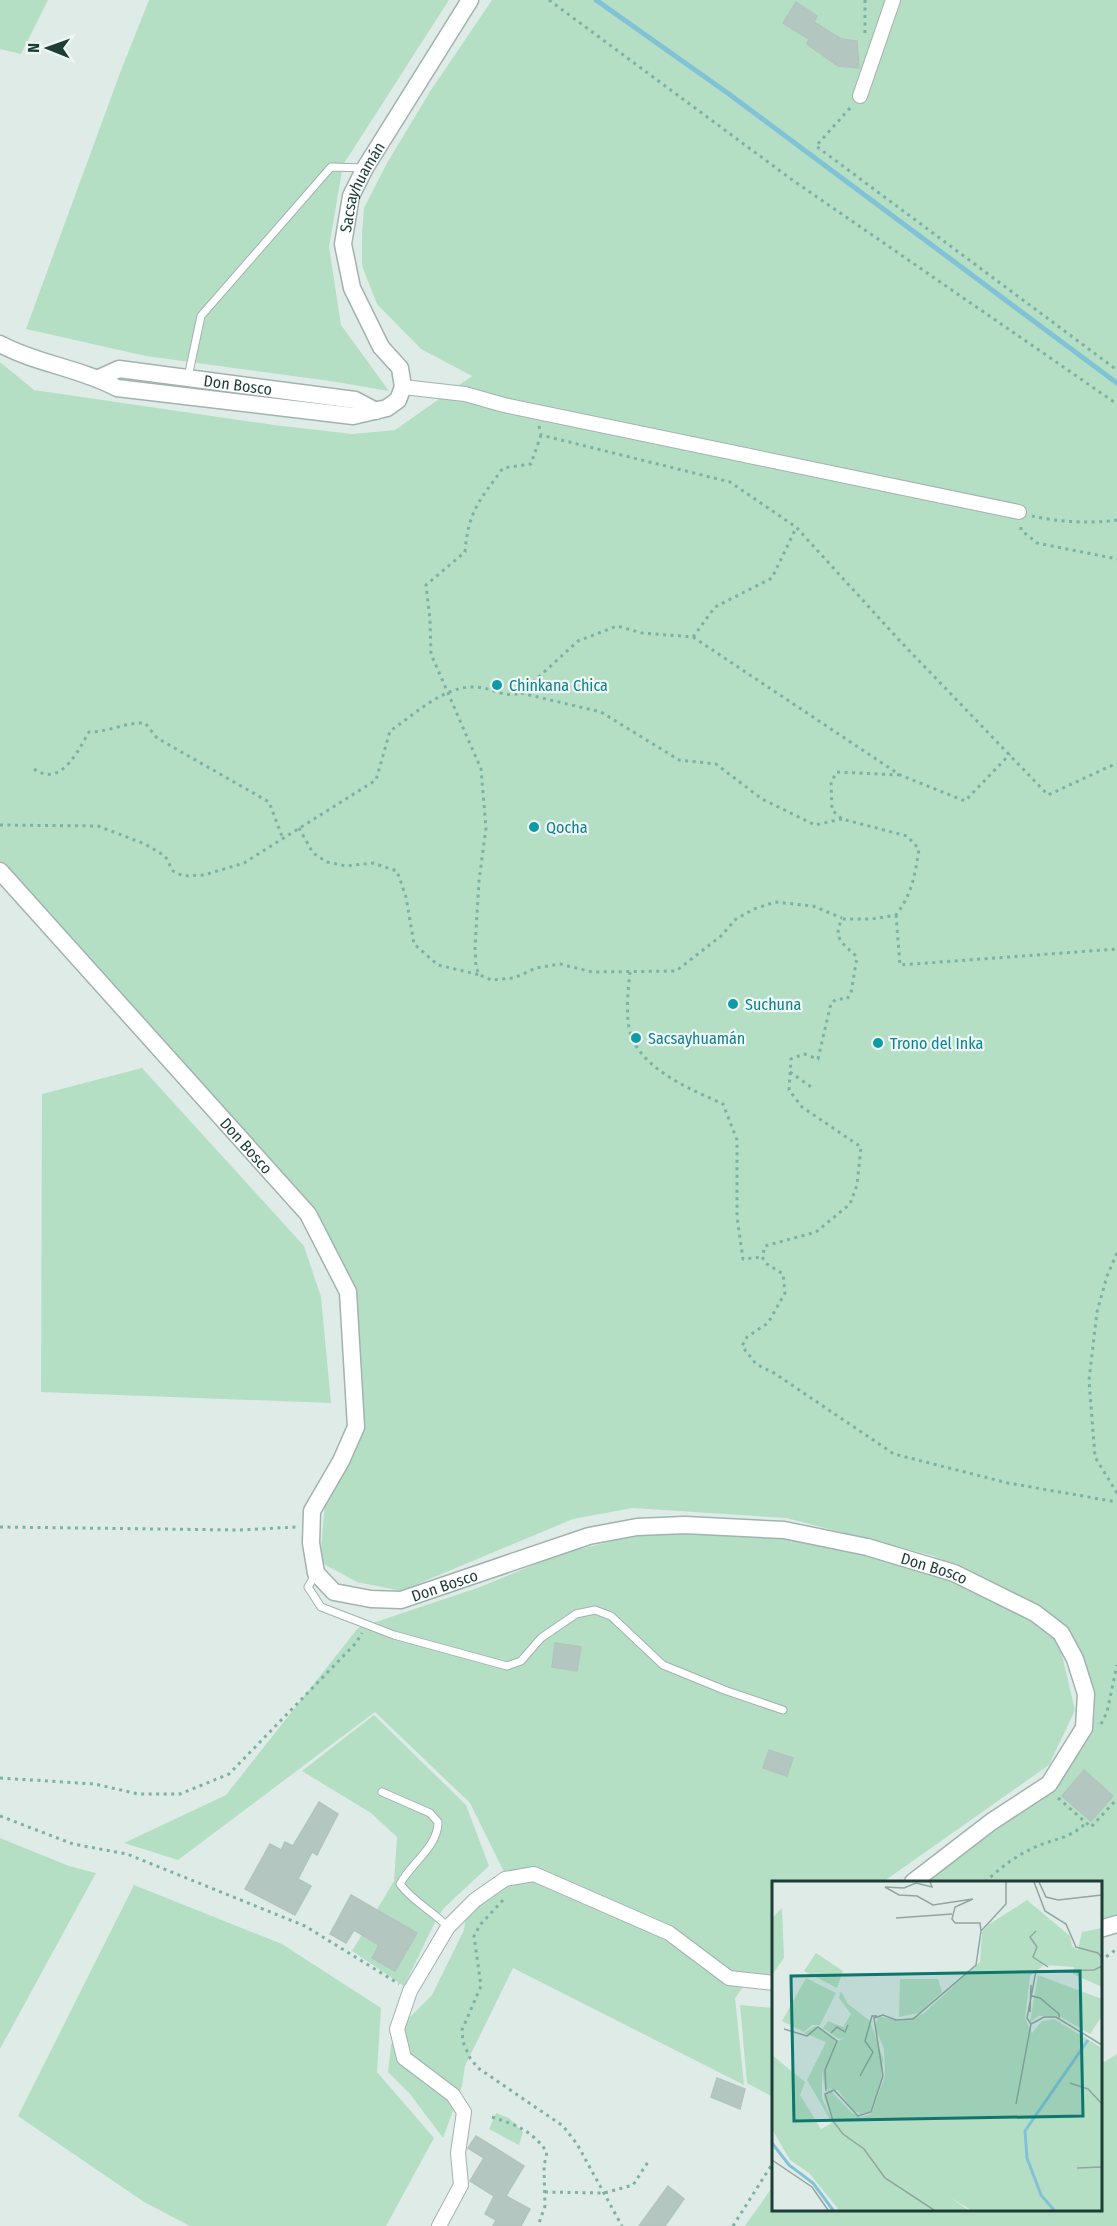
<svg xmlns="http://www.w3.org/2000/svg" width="1117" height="2226" font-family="'Fira Sans Condensed',sans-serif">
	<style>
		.green { fill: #b5dfc4 }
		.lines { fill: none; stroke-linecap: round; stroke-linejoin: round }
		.stream { stroke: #81c2d6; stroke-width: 5 }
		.building { fill: #b4c6c0; stroke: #b1c5be; stroke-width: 1.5 }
		.service-casing { stroke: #a1b3af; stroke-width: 9 }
		.minor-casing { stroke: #a1b3af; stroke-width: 16 }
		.tertiary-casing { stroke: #a1b3af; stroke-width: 19 }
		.path { stroke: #7cb2a5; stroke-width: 3; stroke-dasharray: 3 4.5; stroke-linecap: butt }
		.service { stroke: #fff; stroke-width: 7 }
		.minor { stroke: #fff; stroke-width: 14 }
		.tertiary { stroke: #fff; stroke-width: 16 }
		.culture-dot { fill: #0f9aa8; stroke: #eff8f4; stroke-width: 2 }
		.labels { text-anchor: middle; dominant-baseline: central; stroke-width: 4.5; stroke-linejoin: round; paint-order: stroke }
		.street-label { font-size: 16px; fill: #1e3d37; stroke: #eff8f4 }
		.culture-label { font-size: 16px; fill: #0d838f; stroke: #eff8f4; text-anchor: start }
		.inset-river { fill: none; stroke: #81c2d6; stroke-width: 3 }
		.inset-road { fill: none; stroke: #92a5a1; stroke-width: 1.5 }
		.view { fill: #0f766e; fill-opacity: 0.15; stroke: #0f766e; stroke-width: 3 }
		.inset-edge { fill: none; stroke: #1e3d37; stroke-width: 3 }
	</style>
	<rect width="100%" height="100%" fill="#dfebe7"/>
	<path class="green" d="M0,0H48L21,54L0,49Z
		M149,0H449L343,165L329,247L341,325L389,391L330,381L146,356L26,329L120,73Z
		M492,0H1117V1918L1101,1924L1100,1882H926L1060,1779L1095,1711L1072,1633L934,1556L786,1518L632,1508L573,1519L401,1591L357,1582L320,1562L327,1477L357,1397L350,1293L309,1213L0,862V362L34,390L274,425L352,434L395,430L472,376L421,349L377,304L362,266V235L364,208L387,163L431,90Z
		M142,1068L304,1246L321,1297L331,1403L41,1392L42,1094Z
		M653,1531L758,1533L838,1546L939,1574L1057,1634L1075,1710L1049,1765L883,1882H774L773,1988L746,1983L735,1998L744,2085L513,1968L465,2066L462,2086L443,2138L410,2094L388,2072L391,2045L404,2023L432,1995L464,1930L468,1905L505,1874L470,1803L375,1712L178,1860L124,1843L226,1795L358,1628L480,1587L560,1554Z
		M374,1715L466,1805L489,1866L445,1907L438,1916L404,1986L352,1951L394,1881L397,1837L371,1813L302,1771Z
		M0,1838L69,1866L96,1873L0,2049Z
		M134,1885L282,1944L381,2008L377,2072L434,2138L386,2226H190L144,2202L18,2116Z
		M740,2005L773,2008V2097L747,2083Z
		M1117,2054V2226H745L773,2186L774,2210H1100L1101,2064Z
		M496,2113L509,2118L523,2132L519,2145L489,2129Z"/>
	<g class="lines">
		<path class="stream" d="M596,0L729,94L1117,383"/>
	</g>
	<path class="building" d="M796,2L817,16L814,22L841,39L857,41L859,68L838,66L807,44L809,39L783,23Z
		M555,1643L581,1647L577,1671L552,1667Z
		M769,1750L793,1758L787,1776L763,1768Z
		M1084,1770L1113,1796L1091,1821L1062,1796Z
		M319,1802L338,1814L317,1855L312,1852L298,1879L311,1886L295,1915L245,1889L270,1844L281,1850L285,1842L293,1846Z
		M351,1895L417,1933L395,1971L372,1958L379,1945L354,1930L346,1943L330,1934Z
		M717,2078L745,2089L740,2109L711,2097Z
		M476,2136L524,2166L506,2196L530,2209L521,2226H493L496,2220L485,2214L494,2196L470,2181L484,2158L468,2148Z
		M668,2186L684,2199L665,2226H639Z"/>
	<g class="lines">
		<g class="service-casing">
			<path id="service" d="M188,377L201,316L331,167L365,168
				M316,1573L308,1587L321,1607L394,1635L507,1666L521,1661L541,1638L576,1614L595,1610L611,1616L663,1665L727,1691L783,1710
				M382,1792L430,1813L438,1822C438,1847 411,1863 400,1884C413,1902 433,1911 448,1927"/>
		</g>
		<g class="minor-casing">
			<path id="minor" d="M860,96L893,0
				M403,387L465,394L504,405L1019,512
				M439,2226L461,2185L458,2153L464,2112L453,2095L404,2058L397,2029L410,1991L448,1927L475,1900L505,1879L534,1874L669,1933L729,1978L774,1983"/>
		</g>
		<g class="tertiary-casing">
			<g id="tertiary">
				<path id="s1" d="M0,344C37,364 80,368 117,388L353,416L387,408L398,400L403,387L400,368L381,347L352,288L343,244L351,196L365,168L470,0"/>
				<path id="s2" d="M99,378L119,369L355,400L376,411"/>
				<path id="s3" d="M0,871L308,1214L348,1292L356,1427L341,1461L312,1511L311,1543L316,1573L334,1592L371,1599L401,1600L589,1536L637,1527L685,1525L784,1530L867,1547L954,1573L1035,1613L1061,1633L1075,1659L1086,1694L1084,1728L1049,1784L991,1822L913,1882"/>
				<path d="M1100,1929L1117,1924"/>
			</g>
		</g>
		<path class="path" d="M549,0L791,179L1117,404
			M865,33V0
			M850,108L816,146L1117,370
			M539,426L541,435L730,482L796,527L900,641L1048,795L1117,763
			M541,435L531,464L503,468C480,500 468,511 465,552L426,585L430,620L431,654L481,769L486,828L479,881L475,947L476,968L480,975L491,980L514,978L536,968L560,964L592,972L676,971L721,936L736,919L754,909L775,902L813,906L842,918
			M1032,516C1058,522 1091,524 1117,520
			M1021,527V530L1037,543L1117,559
			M693,637L715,607L772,578L796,528
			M521,693L601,712L679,760L716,764L762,799L815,825L842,819
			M34,769C61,788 78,751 89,732C109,732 126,722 145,723L157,738L269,802L283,839
			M900,775L837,772L831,782L832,810L842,819L907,836L919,849C915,875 912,894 896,915L872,919H842C832,939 843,943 857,957L851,993L847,999H837L831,1003L818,1059L804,1054L791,1059L789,1090L802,1107L861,1147L857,1185L850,1204L816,1232L765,1246L762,1257L767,1264L783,1274L785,1293L768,1323L747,1337L742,1346L756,1364L774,1373L894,1454L1008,1483L1117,1502
			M0,825L98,826L145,844L165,856L173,871L183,876L204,875L244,863L376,780L390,731C414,715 444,685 476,687C494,688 502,698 521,693L578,641L617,626L642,633L693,637L900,775L965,801L1010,754
			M299,828L313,853L327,862L346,866L373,863L397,871L406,897L414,944L438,965L480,975
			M896,915L900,965L1117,949
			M630,972C628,990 626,1010 629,1028C637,1068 690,1089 723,1104L737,1140V1217L743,1259L762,1257
			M790,1072L814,1089
			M1117,1253L1107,1276L1097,1312L1089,1380L1095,1457L1117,1493
			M0,1527L239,1530L297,1527
			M1101,1724L1107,1712L1117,1665
			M0,1778L95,1784L138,1794H180L229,1774L356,1643L362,1633
			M1058,1798L1091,1827L1117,1799
			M0,1816L73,1844L127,1854L305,1926L399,1984
			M985,1882C998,1870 1014,1857 1031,1849C1052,1838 1067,1841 1086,1823
			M503,1900L480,1925L474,1936L481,1986L462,2030L463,2042L470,2058L478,2068L563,2126L577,2144L622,2226
			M1100,1961L1117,1949
			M492,2117C517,2125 532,2131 547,2152L544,2166L545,2206L538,2226
			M545,2192L604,2193L633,2185L648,2162
			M733,2226L774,2161"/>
		<use href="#service" class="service"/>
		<use href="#minor" class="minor"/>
		<use href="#tertiary" class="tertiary"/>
	</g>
	<g class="culture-dot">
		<circle cx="497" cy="685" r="6"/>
		<circle cx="534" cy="827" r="6"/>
		<circle cx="733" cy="1004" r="6"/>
		<circle cx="636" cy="1038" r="6"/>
		<circle cx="878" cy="1043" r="6"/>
	</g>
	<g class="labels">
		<g class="street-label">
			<text stroke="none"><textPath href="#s1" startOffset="644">Sacsayhuamán</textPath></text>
			<text stroke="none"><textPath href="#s2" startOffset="142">Don Bosco</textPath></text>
			<text stroke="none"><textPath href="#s3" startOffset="369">Don Bosco</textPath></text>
			<text stroke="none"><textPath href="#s3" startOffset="1485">Don Bosco</textPath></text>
			<text stroke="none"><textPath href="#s3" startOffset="981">Don Bosco</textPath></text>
		</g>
		<g class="culture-label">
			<text x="509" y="685">Chinkana Chica</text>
			<text x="546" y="827">Qocha</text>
			<text x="745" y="1004">Suchuna</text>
			<text x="648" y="1038">Sacsayhuamán</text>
			<text x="890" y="1043">Trono del Inka</text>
		</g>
	</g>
	<g transform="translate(772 1881)">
		<rect width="330" height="330" fill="#dfebe7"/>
		<path d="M255,19L298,55L300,65L306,69L310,51L330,47V106L301,93L302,86L272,84L258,95L253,137L260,152L270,140L282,138L330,167V329H199L179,317L196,329H67L37,292L18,279L0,248V174L33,201L28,214L49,248L60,242L35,199L54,161L32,152L44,145L66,160L72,157L67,158L51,147L56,140L71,146L79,133L67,117L69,110L76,123L98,140L111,178L109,202L98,231L89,233L81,230L66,209L53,208L50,190V217L61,241L52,216L57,208L80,232L89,236L99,233L113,195L112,168L103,146L106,135L128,140L151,133L208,81L210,51L216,44ZM10,27L12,77L0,94V37ZM44,72L71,90L65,107L32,90ZM266,94L330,118V135L318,153L287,135H267L258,141ZM34,97L64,112L48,144H40L32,151L10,140ZM128,98H166L170,111L147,132L127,136Z" fill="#b5dfc4"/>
		<path class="inset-river" d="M0,262L17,284L41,302L61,329M282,329L269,314L255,277L253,250L316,159"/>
		<path class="inset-road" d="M158,1L160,6L144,2L132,7L113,6L127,14L145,15L161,24L201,18L183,26L180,38L183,42H208L209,50M262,1L273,30L294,43L304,66L326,72L330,77M267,1L274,16L286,19L330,14M124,37L180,33M264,50L258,56L265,66L261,76L276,86M260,115L268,117L287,133V138M258,131L259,104M259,143L255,137L264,90L322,89L330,85M259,143L272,136H284L330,164M12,148L35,155L46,146L65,160L53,189L54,210M59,152L65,146L73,151L76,144M88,195L101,171L93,160L100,135H105M298,202L316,208L330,223M244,223L259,143M0,279L40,306L56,329M305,287L330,286M162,329L113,297L92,268L71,253L61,240L53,213L62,209L86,235L99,231L111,195L102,137L111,134L124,139L141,138L204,84L209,50L234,23V1"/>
		<path class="view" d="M308,90L311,235L22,240L19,95Z"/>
		<rect width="330" height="330" class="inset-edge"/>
	</g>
	<g transform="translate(48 48) rotate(271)" stroke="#eff8f4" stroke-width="4.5" paint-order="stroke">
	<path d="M0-4.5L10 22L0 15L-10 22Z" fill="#1e3d37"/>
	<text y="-9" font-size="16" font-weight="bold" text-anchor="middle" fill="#1e3d37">N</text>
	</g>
</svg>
